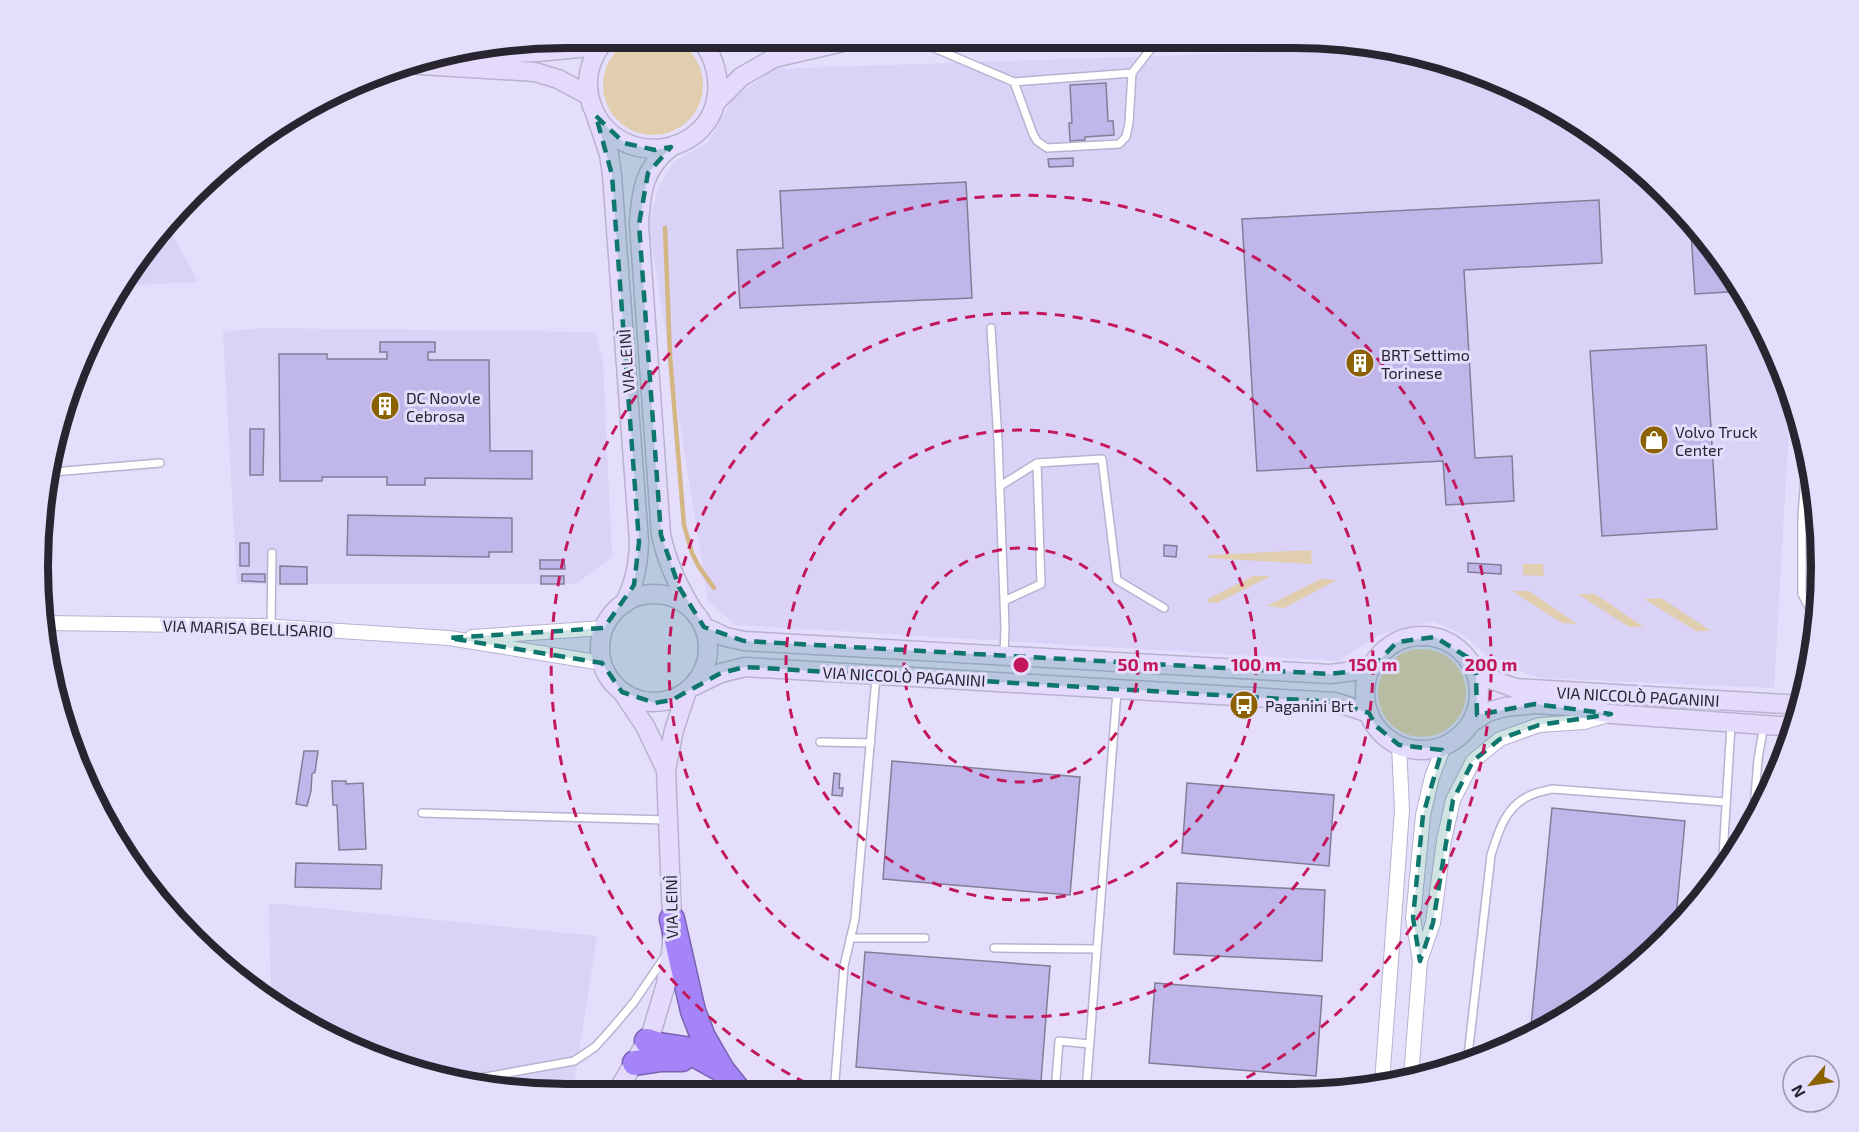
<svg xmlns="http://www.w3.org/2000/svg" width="1859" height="1132" font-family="'Exo 2',sans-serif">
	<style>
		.built { fill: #dad2f7 }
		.green { fill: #e1ceaf }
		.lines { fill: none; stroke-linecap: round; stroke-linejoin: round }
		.stream { stroke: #d4b584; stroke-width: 4.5 }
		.building { fill: #c1b6ea; stroke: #837d98; stroke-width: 1.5 }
		.lane-casing { stroke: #b8b2cf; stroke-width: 10 }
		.street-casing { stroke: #b8b2cf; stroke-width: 16 }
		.secondary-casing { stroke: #b8b2cf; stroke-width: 21 }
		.highway-casing { stroke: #7963b1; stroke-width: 27 }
		.lane { stroke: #fff; stroke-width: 7 }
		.street { stroke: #fff; stroke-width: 14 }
		.secondary { stroke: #e4dafc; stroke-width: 18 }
		.highway { stroke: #a484f6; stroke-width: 24 }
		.marked { fill: #0f766e; fill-opacity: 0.2; stroke: #0f766e; stroke-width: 4.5; stroke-dasharray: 12 8; stroke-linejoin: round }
		.ring { fill: none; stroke: #c2185b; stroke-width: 3; stroke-dasharray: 10 8 }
		.labels { text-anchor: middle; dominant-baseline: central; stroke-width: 6; stroke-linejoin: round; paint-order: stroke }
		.poi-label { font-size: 16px; fill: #282531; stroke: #e4defc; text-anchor: start }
		.street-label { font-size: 16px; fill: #282531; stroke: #e4defc }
		.rim { fill: none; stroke: #282531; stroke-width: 8 }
		.centre { fill: #c2185b; stroke: #e4defc; stroke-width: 3 }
		.ring-label { font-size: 18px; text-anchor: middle; font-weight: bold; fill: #c2185b; stroke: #e4defc; stroke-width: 6; stroke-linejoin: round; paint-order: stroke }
	</style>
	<rect width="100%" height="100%" fill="#e4defc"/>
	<path class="built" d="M1385,48L1495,78L1614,147L1690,217L1751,301L1791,392L1774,688L1541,678L1497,665L1464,635L1433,621L1382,634L1338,661L736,625L708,601L648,221L659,187L673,162L707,143L734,98L774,69Z
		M169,227L198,282L120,286L127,272Z
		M262,328L595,332L603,361L612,557L576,584H237L223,332Z
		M269,903L597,936L574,1084L569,1090H497L364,1054L271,1000Z"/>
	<path class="green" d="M603 85a50 50 0 1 1 100 0a50 50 0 1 1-100 0Z
		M1311,550L1312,564L1209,558L1208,555Z
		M1523,564H1543L1544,576L1523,575Z
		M1253,576H1271L1217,603L1208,602V599Z
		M1321,579L1337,580L1284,608L1267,606Z
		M1512,591H1529L1577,624L1562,623Z
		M1578,594H1595L1644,627H1629Z
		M1661,598L1711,631H1696L1644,599Z
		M1378 693a44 44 0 1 1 88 0a44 44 0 1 1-88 0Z"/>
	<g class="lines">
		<path class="stream" d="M665,228L670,356L684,525L692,553L699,567L714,588"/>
	</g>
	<path class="building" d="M1106,83L1108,121H1113L1114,135L1085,137V140L1070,141L1069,123H1072L1070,85Z
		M1073,158V166L1049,167L1048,159Z
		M966,182L972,298L740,308L737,250L783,248L780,191Z
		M1599,200L1602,263L1464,270L1475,458L1512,456L1514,501L1446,505L1443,461L1257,471L1242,219Z
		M1690,217L1743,291L1695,294Z
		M380,342H435V352H428V360H489L490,451H532V479L425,478V485H387V477H322V481H280L279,354H327V359H387V352H380Z
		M1706,345L1717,529L1602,536L1590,351Z
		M250,429H264L263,475H250Z
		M348,515L512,518V552H489V557L347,555Z
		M240,543H249V566H240Z
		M1164,545L1177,546L1176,557L1164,556Z
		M540,560H564L565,569H540Z
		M1468,563L1501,565V574L1468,572Z
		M280,566L307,567V584H280Z
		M242,574H265V582L242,581Z
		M541,576H564V584H541Z
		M304,751H318L315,772L312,774L311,791L307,806L296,804Z
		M892,761L1080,777L1070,895L883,879Z
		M834,773L840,774L839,788H843L842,796L832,795Z
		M332,781H346V784L363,783L366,849L339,850L337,805H333Z
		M1187,783L1334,795L1329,866L1182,853Z
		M1552,808L1685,821L1675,928L1642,963L1557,1024L1530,1036Z
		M296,863L382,865L381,889L295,887Z
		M1177,883L1325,890L1322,961L1174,954Z
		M865,952L1050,966L1041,1081L856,1067Z
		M1155,983L1322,996L1316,1076L1149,1063Z"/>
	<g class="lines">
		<g class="lane-casing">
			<path id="lane" d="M913,39L1014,82L1033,134L1037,141L1047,148L1119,144L1126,137L1129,123L1132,73L1157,41
				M1014,82L1132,73
				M991,328L998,441L1005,627L1004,656
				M1807,453L1802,515V594L1817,622
				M53,472L160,463
				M1000,486L1037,463
				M1004,601L1041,584L1037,463L1102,459L1117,580L1164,608
				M271,626L272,553
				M820,742L871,743
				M422,813L666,820
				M1753,822L1758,759L1764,725
				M1722,872L1731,725
				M850,938H925
				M994,948L1097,949
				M1467,1064L1491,855C1498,832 1506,806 1529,796C1536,792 1545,791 1552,789L1726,802
				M463,1081L574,1061L595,1047L613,1027L634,1002L664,958
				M835,1081L844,966L855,919L876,677
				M1055,1092L1059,1041L1090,1044
				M1086,1092L1117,691"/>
		</g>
		<g class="street-casing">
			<path id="street" d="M47,623L262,626L449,638L602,663
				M472,637L604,628
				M1420,961L1433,923L1444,840L1453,800L1473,761L1500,739L1539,725L1584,722L1608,715
				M1411,1077L1420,961L1413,918L1423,815L1432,777L1444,746
				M1382,1083L1402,810L1399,745"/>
		</g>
		<g class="secondary-casing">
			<path id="secondary" d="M607,38C590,57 583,81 592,106C607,146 654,161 690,138C725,116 725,66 699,38
				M462,55L538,52L599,46
				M405,64L535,72L558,79L588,95
				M717,101L741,77L774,58L856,39
				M596,116L609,154L612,175L639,542C638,567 635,582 624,604
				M671,147C644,168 641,191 639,224L661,535C668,565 678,586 694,612
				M600 648a54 54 0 1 1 108 0a54 54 0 1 1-108 0Z
				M704,627L726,637L744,641L1330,674L1371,669
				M1365 693a57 57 0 1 1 114 0a57 57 0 1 1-114 0Z
				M1476,674L1515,688L1802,705
				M692,687L721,673L745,667L1335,702L1369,713
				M623,693L645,726L666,770
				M1471,723L1488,712L1505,707L1535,704L1568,706L1611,714L1794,727
				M618,1090L651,1034L666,984L672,945V919L666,770L674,730L687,691"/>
		</g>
		<g class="highway-casing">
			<path id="highway" d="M672,919L693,1011L703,1037L722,1070L739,1091
				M647,1041L659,1045L692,1050L699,1057L717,1067
				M635,1063L661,1059H682"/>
		</g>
		<use href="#lane" class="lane"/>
		<use href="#street" class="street"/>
		<use href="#secondary" class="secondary"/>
		<use href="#highway" class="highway"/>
	</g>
	<path class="marked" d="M596,116L624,143L655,150L671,147L648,173L639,224L661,535L679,587L704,627L744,641L1330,674L1371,669L1397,642L1435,637L1467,657L1476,674L1477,715L1535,704L1611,714L1539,725L1500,739L1473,761L1453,800L1433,923L1420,961L1413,918L1423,815L1442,750L1399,745L1376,726L1369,713L1335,702L745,667L721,673L672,700L655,703L622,692L602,663L449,638L604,628L634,585L639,542L612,175Z"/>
	<g class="ring">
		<circle cx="1021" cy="665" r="117"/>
		<circle cx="1021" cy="665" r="235"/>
		<circle cx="1021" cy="665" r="352"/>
		<path d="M822 1091A470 470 0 1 1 1216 1093"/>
	</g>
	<defs>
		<g id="building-disc" transform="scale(1.5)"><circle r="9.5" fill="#8b6102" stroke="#e4defc"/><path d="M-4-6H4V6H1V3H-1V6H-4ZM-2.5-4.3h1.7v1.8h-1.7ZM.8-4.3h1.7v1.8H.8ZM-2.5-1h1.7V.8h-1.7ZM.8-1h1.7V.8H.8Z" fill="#fff"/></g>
		<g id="shop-disc" transform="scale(1.5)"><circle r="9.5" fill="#8b6102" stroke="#e4defc"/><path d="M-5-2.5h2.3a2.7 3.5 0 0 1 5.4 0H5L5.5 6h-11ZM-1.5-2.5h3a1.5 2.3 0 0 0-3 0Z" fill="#fff"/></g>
		<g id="bus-disc" transform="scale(1.5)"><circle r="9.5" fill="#8b6102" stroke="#e4defc"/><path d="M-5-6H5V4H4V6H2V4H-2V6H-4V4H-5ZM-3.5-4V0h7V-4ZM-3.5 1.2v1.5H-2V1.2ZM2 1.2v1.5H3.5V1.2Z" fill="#fff"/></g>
	</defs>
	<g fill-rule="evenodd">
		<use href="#building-disc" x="1360" y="363"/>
		<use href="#building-disc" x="385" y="406"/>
		<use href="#shop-disc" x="1654" y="440"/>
		<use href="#bus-disc" x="1244" y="705"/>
	</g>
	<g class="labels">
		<g class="poi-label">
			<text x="1381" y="354">BRT Settimo<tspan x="1381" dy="18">Torinese</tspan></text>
			<text x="406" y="397">DC Noovle<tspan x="406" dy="18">Cebrosa</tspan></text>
			<text x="1675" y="431">Volvo Truck<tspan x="1675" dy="18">Center</tspan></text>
			<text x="1265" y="705">Paganini Brt</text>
		</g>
		<g class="street-label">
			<text transform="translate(626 361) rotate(-94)">VIA LEINÌ</text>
			<text transform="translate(248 628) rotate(2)">VIA MARISA BELLISARIO</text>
			<text transform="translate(904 676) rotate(3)">VIA NICCOLÒ PAGANINI</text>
			<text transform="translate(1638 696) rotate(3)">VIA NICCOLÒ PAGANINI</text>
			<text transform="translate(671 907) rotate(-91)">VIA LEINÌ</text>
		</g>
	</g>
	<path d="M0 0H1859V1132H0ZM566 48H1293A518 518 0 0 1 1811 566V566A518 518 0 0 1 1293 1084H566A518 518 0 0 1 48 566V566A518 518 0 0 1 566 48Z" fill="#e4defc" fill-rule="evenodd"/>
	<path class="rim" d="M566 48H1293A518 518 0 0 1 1811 566V566A518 518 0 0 1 1293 1084H566A518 518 0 0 1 48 566V566A518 518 0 0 1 566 48Z"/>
	<circle cx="1021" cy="665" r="9" class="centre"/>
	<g class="ring-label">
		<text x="1138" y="671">50 m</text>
		<text x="1256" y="671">100 m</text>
		<text x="1373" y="671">150 m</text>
		<text x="1491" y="671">200 m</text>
	</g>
	<g transform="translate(1811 1084) rotate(241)"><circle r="28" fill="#e4defc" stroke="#9994ab" stroke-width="1.5"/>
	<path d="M0-4.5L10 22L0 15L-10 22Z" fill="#8b6102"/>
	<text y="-9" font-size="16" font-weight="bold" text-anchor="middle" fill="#282531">N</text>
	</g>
</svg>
